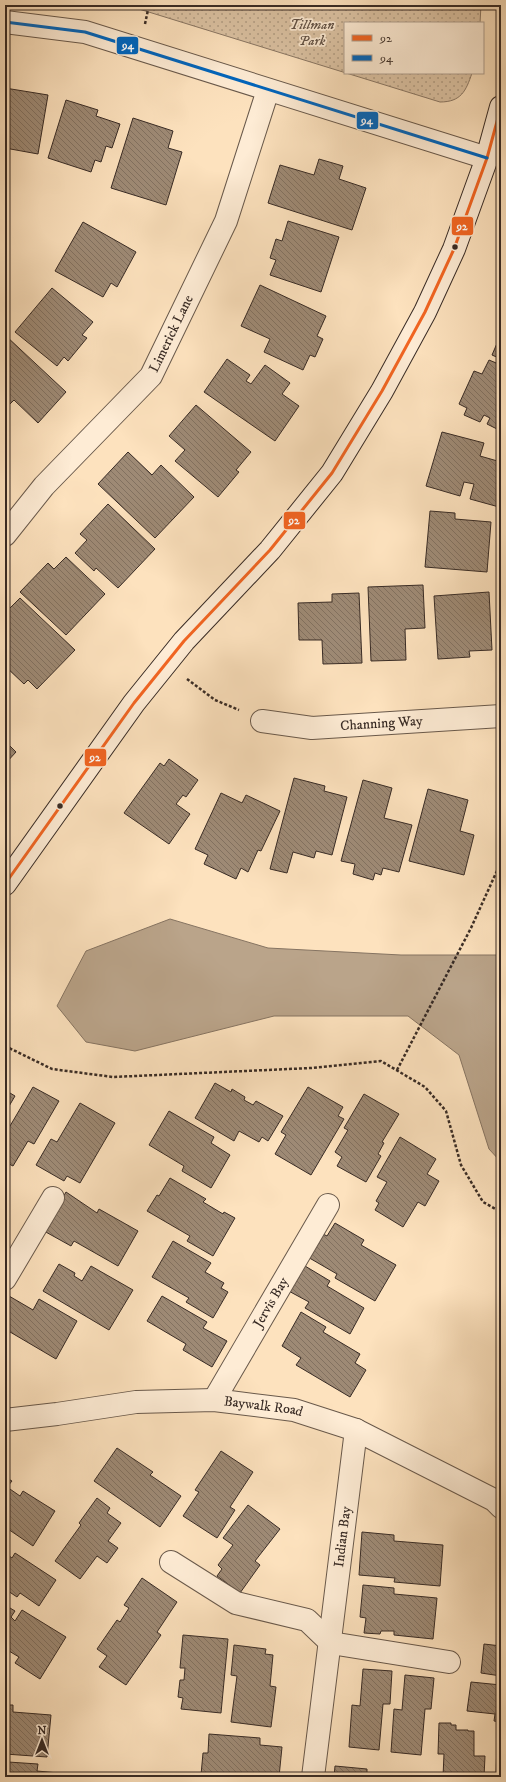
<svg xmlns="http://www.w3.org/2000/svg" width="506" height="1782" font-family="'IM FELL DW Pica',serif">
	<style>
		.park { fill: url(#park-dots); stroke: #8a7764 }
		.pitch { fill: #dcc3a4; stroke: #8a7764 }
		.water { fill: #baa48a; stroke: #867462 }
		.building { fill: url(#building-back-hatch); stroke: #382b25 }
		.lines { fill: none; stroke-linecap: round; stroke-linejoin: round }
		.minor-casing { stroke: #69594b; stroke-width: 24 }
		.tertiary-casing { stroke: #69594b; stroke-width: 24 }
		.secondary-casing { stroke: #382b25; stroke-width: 24 }
		.path { stroke: #382b25; stroke-width: 2.5; stroke-dasharray: 3 2; stroke-linecap: butt }
		.minor { stroke: #feecd5; stroke-width: 22 }
		.tertiary { stroke: #feecd5; stroke-width: 22 }
		.secondary { stroke: #feecd5; stroke-width: 22 }
		.bus-1-casing { stroke: #feecd5; stroke-width: 6 }
		.bus-2-casing { stroke: #feecd5; stroke-width: 6 }
		.bus-1 { stroke: #f26522; stroke-width: 3 }
		.bus-2 { stroke: #0065bd; stroke-width: 3 }
		.bus-dot { fill: #382b25; stroke: #feecd5; stroke-width: 1.5 }
		.labels { text-anchor: middle; dominant-baseline: central; stroke-width: 3.5; stroke-linejoin: round; paint-order: stroke }
		.park-label { font-size: 14px; font-style: italic; fill: #615145; stroke: #feecd5 }
		.street-label { font-size: 14px; fill: #382b25; stroke: #feecd5 }
		.line-badge { stroke: #feecd5; stroke-width: 1.5 }
		.badge-label { font-size: 11px; text-anchor: middle; font-weight: bold; fill: #fff }
	</style>
	<defs>
		<pattern id="park-dots" width="8" height="8" patternUnits="userSpaceOnUse"><rect width="8" height="8" fill="#dcc3a4"/><path d="M2 2h.1M6 6h.1" fill="none" stroke="#b39f85" stroke-width="1.8" stroke-linecap="round"/></pattern>
		<pattern id="building-back-hatch" width="6" height="6" patternUnits="userSpaceOnUse"><rect width="6" height="6" fill="#9e8a75"/><path d="M-1 5l2 2M0 0l6 6M5-1l2 2" fill="none" stroke="#827160"/></pattern>
	</defs>
	<rect width="100%" height="100%" fill="#fde2be"/>
	<filter id="stains"><feTurbulence type="fractalNoise" baseFrequency=".005" numOctaves="4"/><feColorMatrix values="0 0 0 0 .2 0 0 0 0 .09 0 0 0 0 .02 0 0 0 .5 -.17"/></filter>
	<radialGradient id="worn" r=".72"><stop offset=".6" stop-color="#630" stop-opacity="0"/><stop offset="1" stop-color="#630" stop-opacity=".3"/></radialGradient>
	<path class="park" d="M126,5H481L480,23H345V73H472C466,91 461,102 440,102Z"/>
	<path class="pitch" d="M211,5H352L218,9Z"/>
	<path class="water" d="M170,919L268,948L401,955H501V1162L489,1149L459,1055L408,1016H274L135,1051L86,1042L57,1006L86,951Z"/>
	<path class="building" d="M5,88L48,95L38,154L5,148Z
		M66,100L98,110L96,116L120,124L112,148L106,146L101,162L95,160L91,172L48,158Z
		M133,118L173,131L168,148L182,152L166,205L111,188Z
		M319,159L343,166L339,179L366,188L352,230L268,203L280,165L314,175Z
		M288,221L339,237L321,292L270,275L276,260L270,258L276,239L282,241Z
		M83,222L136,252L117,287L111,283L103,297L55,271Z
		M260,285L326,316L317,336L323,339L315,357L310,355L303,370L264,352L270,339L241,326Z
		M52,288L93,322L82,335L87,338L68,361L64,357L57,366L15,332Z
		M501,334V359L492,355Z
		M5,335L66,392L38,423L14,400L5,409Z
		M227,359L250,375L246,381L251,384L265,365L290,383L282,394L299,406L275,441L204,392Z
		M489,360L501,365V431L487,424L490,418L484,415L480,422L464,415L467,408L459,404L474,371L482,374Z
		M196,405L251,452L236,470L239,472L218,497L175,461L185,450L169,436Z
		M442,432L484,443L480,456L501,462V499L499,507L470,499L474,484L464,482L460,496L426,486Z
		M128,452L152,475L161,465L194,497L155,538L98,484Z
		M108,504L155,549L118,588L96,568L94,571L75,553L87,540L80,534Z
		M430,511L455,513V519L491,522L487,572L425,567Z
		M66,557L105,594L66,635L20,592L48,563L54,569Z
		M423,585L425,628L405,629L406,660L371,661L368,587Z
		M489,592L492,650L469,651L470,657L438,659L434,596Z
		M359,593L362,663L323,664L322,640H299L298,603L332,602V594Z
		M20,598L75,650L37,689L28,680L24,684L5,666V613Z
		M5,741L16,752L5,764Z
		M169,759L198,780L186,797L183,795L176,804L190,814L169,844L124,813L160,763L164,766Z
		M294,778L325,786L324,791L347,797L332,855L316,851L314,858L293,852L287,873L270,869Z
		M363,780L392,788L384,818L412,825L399,872L383,868L381,875L375,873L373,880L353,874L355,864L341,861Z
		M428,789L468,800L460,831L474,835L464,875L409,861Z
		M221,793L242,803L246,795L280,811L261,851L258,850L248,872L241,868L236,879L204,864L208,855L195,849Z
		M215,1083L231,1092L232,1089L245,1097L244,1100L253,1105L256,1101L283,1116L268,1141L262,1137L259,1142L239,1131L234,1141L195,1118Z
		M33,1087L59,1101L34,1144L28,1141L13,1166L5,1162V1123L10,1126Z
		M308,1087L343,1107L338,1116L344,1119L311,1175L275,1154L286,1135L281,1132Z
		M5,1090L15,1096L5,1113Z
		M364,1094L399,1114L382,1142L384,1143L378,1154L381,1156L366,1182L337,1166L342,1157L335,1152L348,1130L344,1128Z
		M80,1103L115,1123L80,1183L67,1176L64,1181L36,1165L51,1139L57,1142Z
		M169,1111L214,1137L211,1143L230,1155L211,1188L182,1171L184,1166L149,1145Z
		M400,1137L436,1159L427,1174L439,1181L425,1206L418,1202L403,1227L375,1210L379,1203L376,1201L387,1182L377,1177Z
		M170,1178L206,1199L203,1202L223,1214L224,1212L235,1218L213,1256L187,1241L190,1236L147,1211L157,1195L159,1196Z
		M66,1192L97,1213L99,1209L138,1231L118,1266L74,1241L71,1246L44,1231Z
		M335,1223L364,1240L361,1245L396,1265L375,1301L335,1278L337,1274L306,1256L323,1234L327,1236Z
		M173,1241L211,1263L205,1272L224,1283L221,1288L228,1292L213,1318L186,1302L189,1298L152,1277Z
		M300,1263L330,1281L327,1286L364,1308L350,1334L305,1308L309,1302L285,1289Z
		M59,1264L75,1273L74,1276L82,1281L91,1266L133,1290L109,1330L43,1291Z
		M9,1296L33,1310L39,1299L77,1321L56,1359L5,1329V1302Z
		M162,1296L207,1322L203,1328L227,1341L212,1367L183,1350L186,1344L147,1321Z
		M301,1312L326,1327L323,1332L360,1354L355,1363L366,1370L350,1397L296,1365L301,1358L282,1346Z
		M117,1448L153,1472L150,1475L181,1496L160,1527L94,1481Z
		M221,1451L253,1472L230,1507L235,1510L217,1538L183,1516L199,1492L195,1490Z
		M5,1477L12,1481L7,1487L20,1496L23,1491L55,1511L33,1546L5,1527Z
		M97,1498L110,1508L107,1513L121,1523L108,1541L118,1548L107,1563L97,1556L80,1579L55,1561L81,1525L79,1523Z
		M248,1505L280,1529L255,1561L260,1565L240,1593L217,1576L222,1569L218,1565L233,1545L223,1538Z
		M362,1532L394,1535V1541L443,1545L440,1586L394,1582L395,1578L359,1575Z
		M5,1553L12,1558L15,1553L56,1580L39,1606L20,1593L17,1597L5,1589Z
		M142,1578L177,1602L157,1632L161,1635L126,1685L99,1667L107,1656L97,1649L117,1620L120,1622L129,1608L124,1605Z
		M363,1585L394,1588V1594L437,1598L433,1639L394,1635V1631H381L380,1634L364,1633L366,1618L360,1617Z
		M5,1605L15,1611L11,1617L15,1621L22,1610L66,1637L40,1679L15,1663L19,1657L9,1651L6,1654L5,1653Z
		M183,1635L228,1639L221,1713L181,1709L183,1698L178,1697L180,1680H184L185,1668H180Z
		M484,1644L501,1646V1676L481,1673Z
		M234,1645L266,1649L265,1654L273,1655L270,1686L276,1687L271,1727L231,1722L237,1676L231,1675Z
		M363,1669L392,1671L390,1704H383L379,1750L349,1747L352,1705L360,1706Z
		M405,1675L434,1678L431,1709H425L421,1755L391,1752L394,1709L402,1710Z
		M471,1682L501,1685V1722L494,1721L495,1714L467,1711Z
		M5,1705H13V1712L51,1715L47,1757L5,1754Z
		M439,1723H451V1725H456V1730H468V1731H474V1756H485L484,1777H443L444,1754H438Z
		M209,1734L260,1738V1745L282,1747L279,1777H220L201,1775L203,1753H208Z
		M497,1739H501V1777H496Z
		M8,1762L38,1764L37,1771L80,1775V1777H7Z
		M335,1766L367,1769V1775L387,1777H334Z"/>
	<g class="lines">
		<g class="minor-casing">
			<g id="minor">
				<path id="s1" d="M5,535L44,486L151,376L226,221L268,90"/>
				<path id="s2" d="M262,721L312,728L501,716"/>
				<path d="M5,1279L53,1198"/>
				<path id="s3" d="M214,1400L328,1205"/>
				<path id="s4" d="M5,1420L57,1414L136,1402L214,1400L294,1410L356,1430L494,1500L501,1507"/>
				<path d="M171,1562L236,1603L307,1620L331,1643L449,1662"/>
				<path id="s5" d="M313,1777L356,1430"/>
			</g>
		</g>
		<g class="tertiary-casing">
			<path id="tertiary" d="M5,22L85,32L487,158"/>
		</g>
		<g class="secondary-casing">
			<path id="secondary" d="M5,884L134,703L184,641L270,550L332,473L382,391L425,312L454,249L487,158L501,107"/>
		</g>
		<path class="path" d="M145,24L149,5
			M187,679L215,700L239,710
			M5,1046L52,1069L113,1077L311,1068L381,1061L425,1087L446,1111L461,1165L483,1202L501,1212
			M397,1070L471,928L501,862"/>
		<use href="#minor" class="minor"/>
		<use href="#tertiary" class="tertiary"/>
		<use href="#secondary" class="secondary"/>
		<g class="bus-1-casing">
			<path id="bus-1" d="M5,884L134,703L184,641L270,550L332,473L382,391L425,312L454,249L487,158L501,107"/>
		</g>
		<g class="bus-2-casing">
			<path id="bus-2" d="M5,22L85,32L487,158"/>
		</g>
		<use href="#bus-1" class="bus-1"/>
		<use href="#bus-2" class="bus-2"/>
	</g>
	<g class="bus-dot">
		<circle cx="455" cy="247" r="3.5"/>
		<circle cx="60" cy="806" r="3.5"/>
	</g>
	<g class="labels">
		<g class="park-label">
			<text x="312" y="25">Tillman<tspan x="312" dy="16">Park</tspan></text>
		</g>
		<g class="street-label">
			<text stroke="none"><textPath href="#s1" startOffset="263">Limerick Lane</textPath></text>
			<text stroke="none"><textPath href="#s2" startOffset="120">Channing Way</textPath></text>
			<text stroke="none"><textPath href="#s3" startOffset="113">Jervis Bay</textPath></text>
			<text stroke="none"><textPath href="#s4" startOffset="260">Baywalk Road</textPath></text>
			<text stroke="none"><textPath href="#s5" startOffset="242">Indian Bay</textPath></text>
		</g>
	</g>
	<g class="line-badge">
		<rect x="116" y="36" width="23" height="19" rx="4" fill="#0065bd"/>
		<rect x="356" y="111" width="23" height="19" rx="4" fill="#0065bd"/>
		<rect x="451" y="216" width="23" height="20" rx="4" fill="#f26522"/>
		<rect x="283" y="511" width="23" height="19" rx="4" fill="#f26522"/>
		<rect x="84" y="748" width="23" height="19" rx="4" fill="#f26522"/>
	</g>
	<g class="badge-label">
		<text x="128" y="49">94</text>
		<text x="367" y="124">94</text>
		<text x="462" y="230">92</text>
		<text x="294" y="524">92</text>
		<text x="95" y="761">92</text>
	</g>
	<rect width="506" height="1782" fill="none" stroke="#fde2be" stroke-width="20"/>
	<rect x="6" y="6" width="494" height="1770" fill="none" stroke="#382b25" stroke-width="2"/>
	<rect x="10" y="10" width="486" height="1762" fill="none" stroke="#382b25"/>
	<rect x="344" y="22" width="140" height="52" fill="#feecd5" stroke="#af9f8f"/>
	<rect x="352" y="35" width="20" height="6" fill="#f26522" stroke="#af9f8f"/>
	<text x="380" y="42" font-size="12" fill="#382b25">92</text>
	<rect x="352" y="55" width="20" height="6" fill="#0065bd" stroke="#af9f8f"/>
	<text x="380" y="62" font-size="12" fill="#382b25">94</text>
	<g transform="translate(42 1740)" stroke="#feecd5" stroke-width="3" paint-order="stroke">
	<path d="M0-3L7 15L0 10L-7 15Z" fill="#382b25"/>
	<text y="-6" font-size="11" font-weight="bold" text-anchor="middle" fill="#382b25">N</text>
	</g>
	<rect width="100%" height="100%" filter="url(#stains)"/>
	<rect width="100%" height="100%" fill="url(#worn)"/>
</svg>
